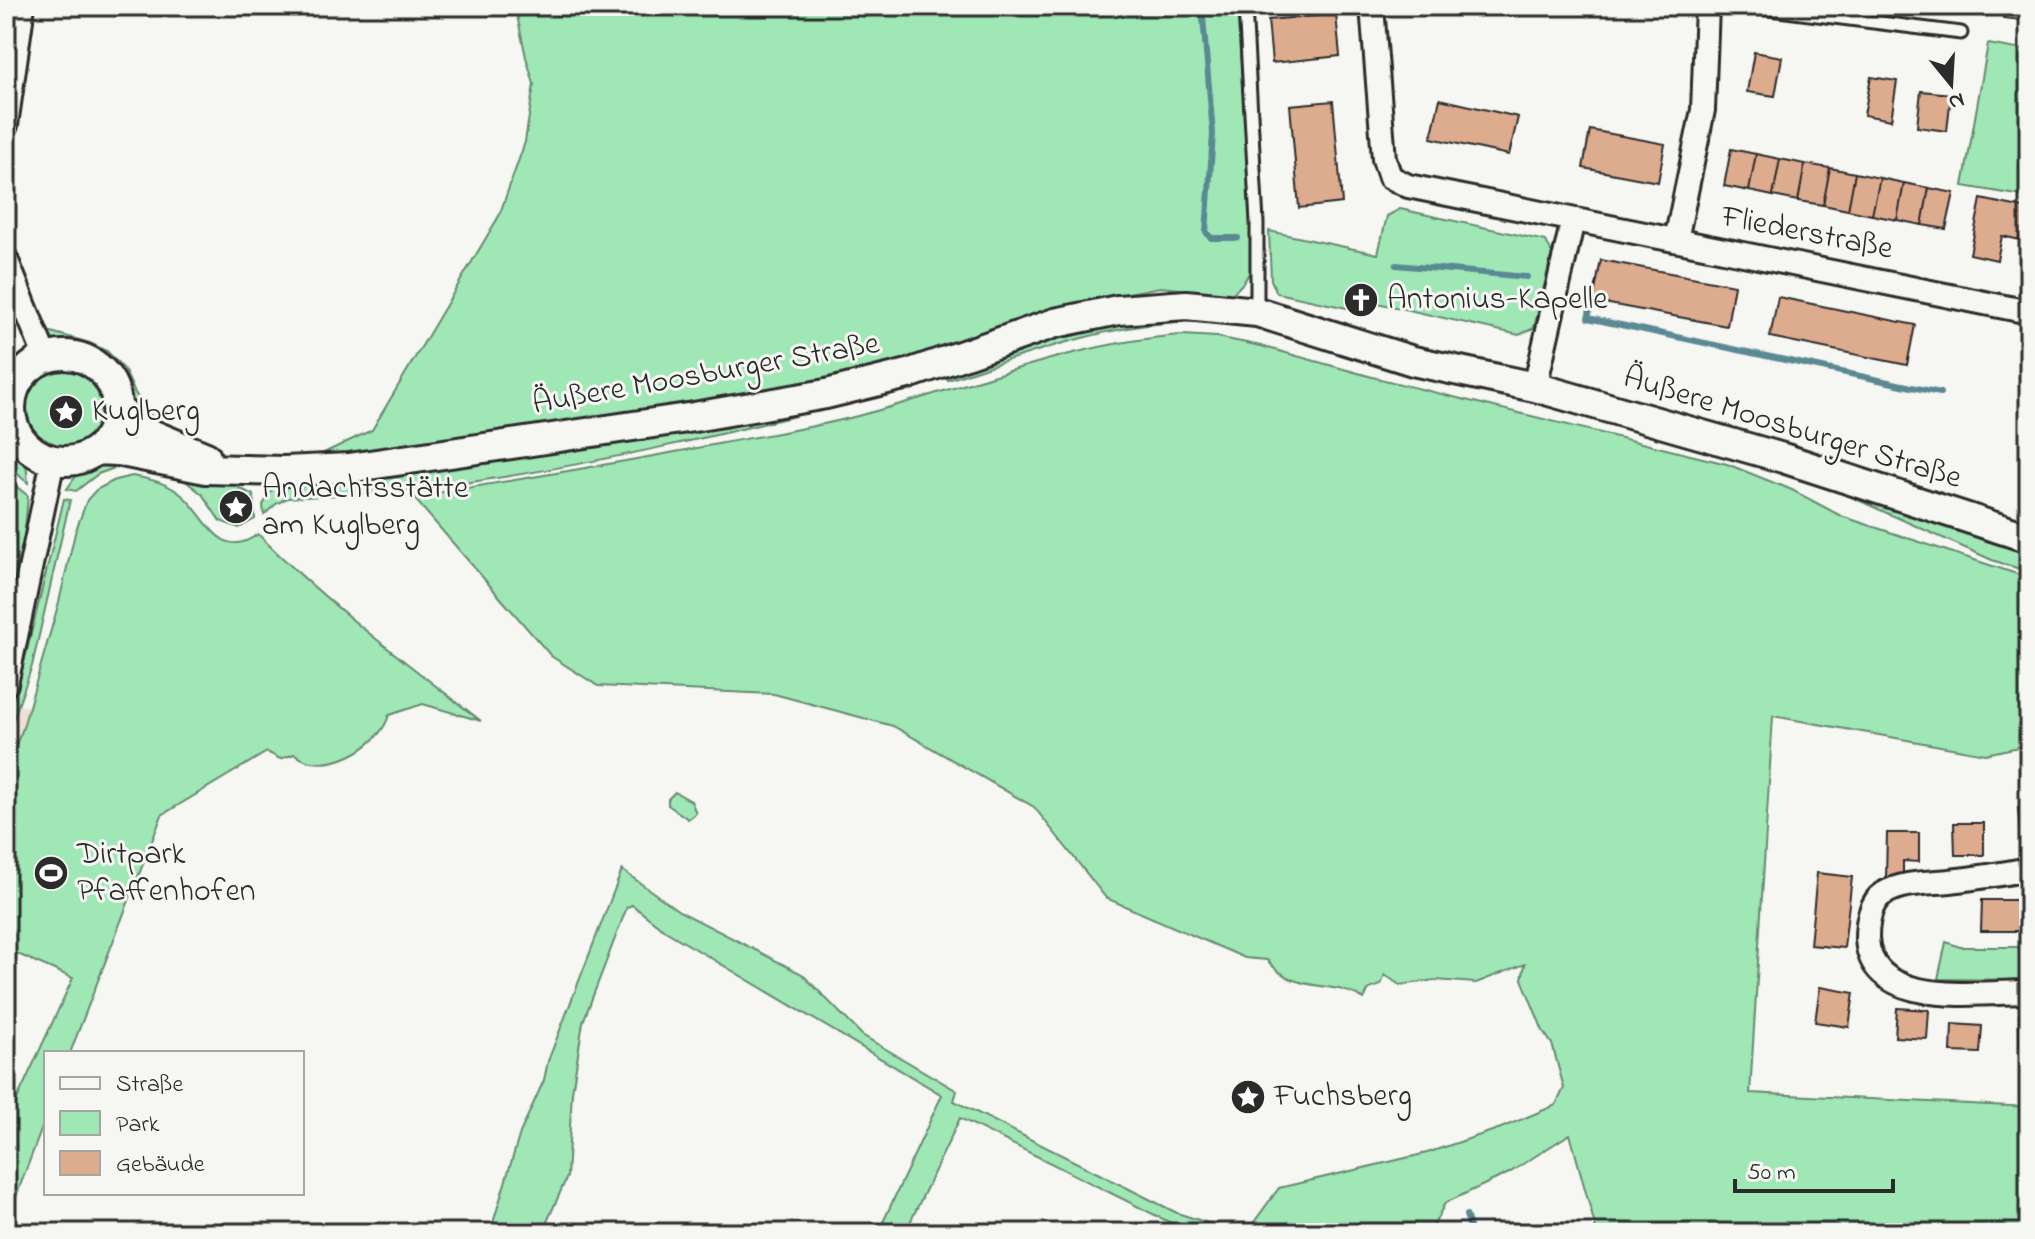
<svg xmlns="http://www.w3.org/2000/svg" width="2035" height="1239" font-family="'Indie Flower',sans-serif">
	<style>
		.built { fill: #eee0d4 }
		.green { fill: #9fe8b6; stroke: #658a70; stroke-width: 2 }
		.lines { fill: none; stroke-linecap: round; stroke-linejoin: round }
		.stream { stroke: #5a8993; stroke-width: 6 }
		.building { fill: #ddac8f; stroke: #2b2b2b; stroke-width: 2 }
		.service-casing { stroke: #2b2b2b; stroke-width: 17 }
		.minor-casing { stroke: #2b2b2b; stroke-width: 28 }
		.tertiary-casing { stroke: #2b2b2b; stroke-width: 34 }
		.service { stroke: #f6f6f2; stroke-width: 11 }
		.minor { stroke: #f6f6f2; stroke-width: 22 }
		.tertiary { stroke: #f6f6f2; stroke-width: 28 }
		.labels { text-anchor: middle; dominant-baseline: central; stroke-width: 6; stroke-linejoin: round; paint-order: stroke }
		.street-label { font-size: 32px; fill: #2b2b2b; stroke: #f6f6f2 }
		.poi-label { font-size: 32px; fill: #2b2b2b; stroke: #f6f6f2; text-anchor: start }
	</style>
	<rect width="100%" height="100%" fill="#f6f6f2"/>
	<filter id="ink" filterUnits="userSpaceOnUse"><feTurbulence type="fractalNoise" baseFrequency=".0125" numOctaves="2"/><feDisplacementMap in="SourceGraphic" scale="16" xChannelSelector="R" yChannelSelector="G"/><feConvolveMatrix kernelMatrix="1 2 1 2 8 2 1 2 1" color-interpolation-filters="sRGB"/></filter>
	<g filter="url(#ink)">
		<path class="built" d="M6,702L30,707L22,731L6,766Z"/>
		<path class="green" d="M515,6H1237L1252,232C1253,262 1256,273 1232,294L1160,287L1056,307L905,362L826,380L718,400L396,449L311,459L372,430L499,216L525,142L534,84L526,57Z
			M1988,44L2029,51V197L1963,186Z
			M1400,209L1546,241L1552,253L1534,328L1519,335L1377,303L1372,290L1357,285L1347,308L1277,293L1271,280L1269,231L1378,254L1387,216Z
			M1177,314L1271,327L1404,369L1386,368C1332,351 1273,325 1216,322C1124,317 1033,352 948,380L946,375L1074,331Z
			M44,330L90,343L107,351L124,369L135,393L146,410L144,423C132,413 130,403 125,389C112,353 89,349 54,342L49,339Z
			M1182,335L1217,337L1261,346L1376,378L1727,464L1792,490L1841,516L2029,578V745L1985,754L1773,716L1750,1093L2029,1107V1233H1597L1570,1134L1509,1173L1445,1203L1430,1233H1246L1279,1188L1427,1153L1501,1128L1556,1105L1564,1088L1552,1044L1543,1031L1522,979L1525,964L1476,983L1435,980L1400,985L1385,975L1381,985L1369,989L1364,999C1330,978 1297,996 1267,960L1245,958L1106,898L1034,807L893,726L774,694L598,686L551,656L413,497C516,480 620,463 723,443C770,434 819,427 865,414C968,387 1075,342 1182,335Z
			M22 411a42 42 0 1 1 84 0a42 42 0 1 1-84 0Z
			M906,388C747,429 588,468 426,488C380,494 333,495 287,498L276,504L264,515L263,505L276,483Z
			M6,435L13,449L26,462L28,483C10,470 5,455 6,435Z
			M100,464L123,465L98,474L76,491L67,489L76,476Z
			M174,472L226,481L253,495L255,519L239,528L220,521L202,494Z
			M132,476C151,479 169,483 184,497C206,516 220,563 258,534C326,603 404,661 481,721L423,704L389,715C381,746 324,779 295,754L280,759L267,752L162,815L70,1053H46V1117L6,1223V1123L73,978L6,949V766L22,731L59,602L75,533L87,500L96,490L115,480Z
			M6,478L28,496L19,594L6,645Z
			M1843,481L2029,548V572L1992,560L1851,497Z
			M64,499L70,500L32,666L6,740V722L22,671Z
			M675,792L691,801L696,813L688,819L668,805V799Z
			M622,870L679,911L802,974L862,1035L957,1091L954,1101L1177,1213L1239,1233H1191L960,1118L905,1233H878L942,1095L667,932L632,905L627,907L583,1022L572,1092L567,1177L542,1233H490L520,1133L544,1080L548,1061Z
			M1946,942L1960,947H2029V980L1938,979Z"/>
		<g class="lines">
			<path class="stream" d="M1202,6L1213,134L1206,232L1211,238H1238
				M1396,265L1527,277
				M1594,292L1588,318L1940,393
				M1466,1215L1472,1233"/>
		</g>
		<path class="building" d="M2005,6H2029V21L2003,18Z
			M1336,14L1340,56L1272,63L1268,20Z
			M1754,52L1782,57L1775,96L1747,92Z
			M1871,77L1897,81L1891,120L1864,115Z
			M1921,91L1951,94L1947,131L1917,127Z
			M1440,99L1518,117L1509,155L1431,138Z
			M1333,101L1342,203L1299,208L1290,105Z
			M1590,130L1665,144L1658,182L1583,168Z
			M1731,149L1756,154L1749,191L1724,186Z
			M1756,154L1780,159L1773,196L1749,191Z
			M1780,159L1805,164L1798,201L1773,196Z
			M1805,164L1830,168L1823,205L1798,201Z
			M1830,168L1855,173L1848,210L1823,205Z
			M1855,173L1880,178L1872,215L1848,210Z
			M1880,178L1904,183L1897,220L1872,215Z
			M1904,183L1929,188L1922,225L1897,220Z
			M1929,188L1954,193L1946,229L1922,225Z
			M1981,199L2029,209L2025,241L2002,236L1997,260L1970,254Z
			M1601,260L1734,285L1727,326L1593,301Z
			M1359,288L1370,291L1364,313L1353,310Z
			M1778,297L1915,325L1907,365L1770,337Z
			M2029,807V845L2021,846L2018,808Z
			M1954,823H1984V855H1955Z
			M1887,833H1919V862L1903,861V879H1886Z
			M1817,873L1852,877L1844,948L1810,945Z
			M1982,900H2020V931H1981Z
			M1820,987L1854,993L1849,1027L1815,1022Z
			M1897,1008L1929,1010L1927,1039L1895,1037Z
			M2019,1015H2029V1046H2020Z
			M1952,1024L1982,1026L1980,1053L1951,1052Z"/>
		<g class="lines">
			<g class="service-casing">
				<path id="service" d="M1245,6L1257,223V312
					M1745,6L1961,33"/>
			</g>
			<g class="minor-casing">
				<path id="minor" d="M1372,6L1384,159L1390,177L1408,186L2029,312
					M6,125L23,6
					M1676,240L1703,110L1707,6
					M6,259L46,359
					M1535,387L1573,220
					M6,684L53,460
					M2029,869C2003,874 1976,878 1950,881C1929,883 1901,882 1883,894C1870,902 1867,924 1867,938C1870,1010 1980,992 2029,992"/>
			</g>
			<g class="tertiary-casing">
				<path id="tertiary" d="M11 408a53 53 0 1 1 106 0a53 53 0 1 1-106 0Z
					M117,409L146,432L206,457
					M96,450L117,451L206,469L284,471L349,468L694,417L826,394L908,374L1055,323L1118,310L1186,305L1257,312L1413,361L1535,387L1783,458L2029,538"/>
			</g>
			<use href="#service" class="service"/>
			<use href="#minor" class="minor"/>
			<use href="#tertiary" class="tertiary"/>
		</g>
	</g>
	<defs>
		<g id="church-disc" transform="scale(1.8)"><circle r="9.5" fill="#2b2b2b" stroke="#f6f6f2"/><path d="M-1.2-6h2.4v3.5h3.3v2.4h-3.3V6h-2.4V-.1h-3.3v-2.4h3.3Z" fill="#fff"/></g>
		<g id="sight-disc" transform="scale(1.8)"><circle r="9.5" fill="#2b2b2b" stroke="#f6f6f2"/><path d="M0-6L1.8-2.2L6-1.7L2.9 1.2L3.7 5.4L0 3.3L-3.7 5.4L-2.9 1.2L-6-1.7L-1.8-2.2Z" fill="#fff"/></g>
		<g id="stadium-disc" transform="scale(1.8)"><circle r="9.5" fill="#2b2b2b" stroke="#f6f6f2"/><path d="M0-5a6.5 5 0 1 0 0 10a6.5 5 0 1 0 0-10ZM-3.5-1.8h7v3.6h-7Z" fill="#fff"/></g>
	</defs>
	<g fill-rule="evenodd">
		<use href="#church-disc" x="1361" y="300"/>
		<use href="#sight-disc" x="66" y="412"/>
		<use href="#sight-disc" x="236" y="507"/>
		<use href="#stadium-disc" x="51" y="873"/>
		<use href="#sight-disc" x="1248" y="1097"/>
	</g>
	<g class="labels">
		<g class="street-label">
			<text transform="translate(1807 234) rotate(11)">Fliederstraße</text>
			<text transform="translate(706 375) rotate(-10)">Äußere Moosburger Straße</text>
			<text transform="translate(1792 429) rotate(17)">Äußere Moosburger Straße</text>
		</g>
		<g class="poi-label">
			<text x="1387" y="300">Antonius-Kapelle</text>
			<text x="92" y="412">Kuglberg</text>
			<text x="262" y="489">Andachtsstätte<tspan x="262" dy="37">am Kuglberg</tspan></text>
			<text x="77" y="855">Dirtpark<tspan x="77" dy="37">Pfaffenhofen</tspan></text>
			<text x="1274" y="1097">Fuchsberg</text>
		</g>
	</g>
	<rect width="2035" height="1239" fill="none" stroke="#f6f6f2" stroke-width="32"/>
	<rect x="16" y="16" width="2003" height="1207" fill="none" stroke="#2b2b2b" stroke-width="3" filter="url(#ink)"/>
	<rect x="44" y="1051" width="260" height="144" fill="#f6f6f2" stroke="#a5a5a2" stroke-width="2"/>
	<rect x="60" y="1077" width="40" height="12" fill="#f6f6f2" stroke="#a5a5a2" stroke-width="2"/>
	<text x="116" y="1091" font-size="24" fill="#2b2b2b">Straße</text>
	<rect x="60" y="1111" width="40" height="24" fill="#9fe8b6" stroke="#a5a5a2" stroke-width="2"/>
	<text x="116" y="1131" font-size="24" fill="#2b2b2b">Park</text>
	<rect x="60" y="1151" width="40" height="24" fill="#ddac8f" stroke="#a5a5a2" stroke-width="2"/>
	<text x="116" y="1171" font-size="24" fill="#2b2b2b">Gebäude</text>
	<g transform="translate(1951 84) rotate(162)" stroke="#f6f6f2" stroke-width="6" paint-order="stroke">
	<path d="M0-6L14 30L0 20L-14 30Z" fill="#2b2b2b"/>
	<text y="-12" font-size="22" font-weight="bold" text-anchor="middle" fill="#2b2b2b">N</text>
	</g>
	<path d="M1735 1179v12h158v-12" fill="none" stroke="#2b2b2b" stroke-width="4"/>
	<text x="1747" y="1179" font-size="24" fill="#2b2b2b" stroke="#f6f6f2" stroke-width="6" paint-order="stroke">50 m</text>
</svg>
